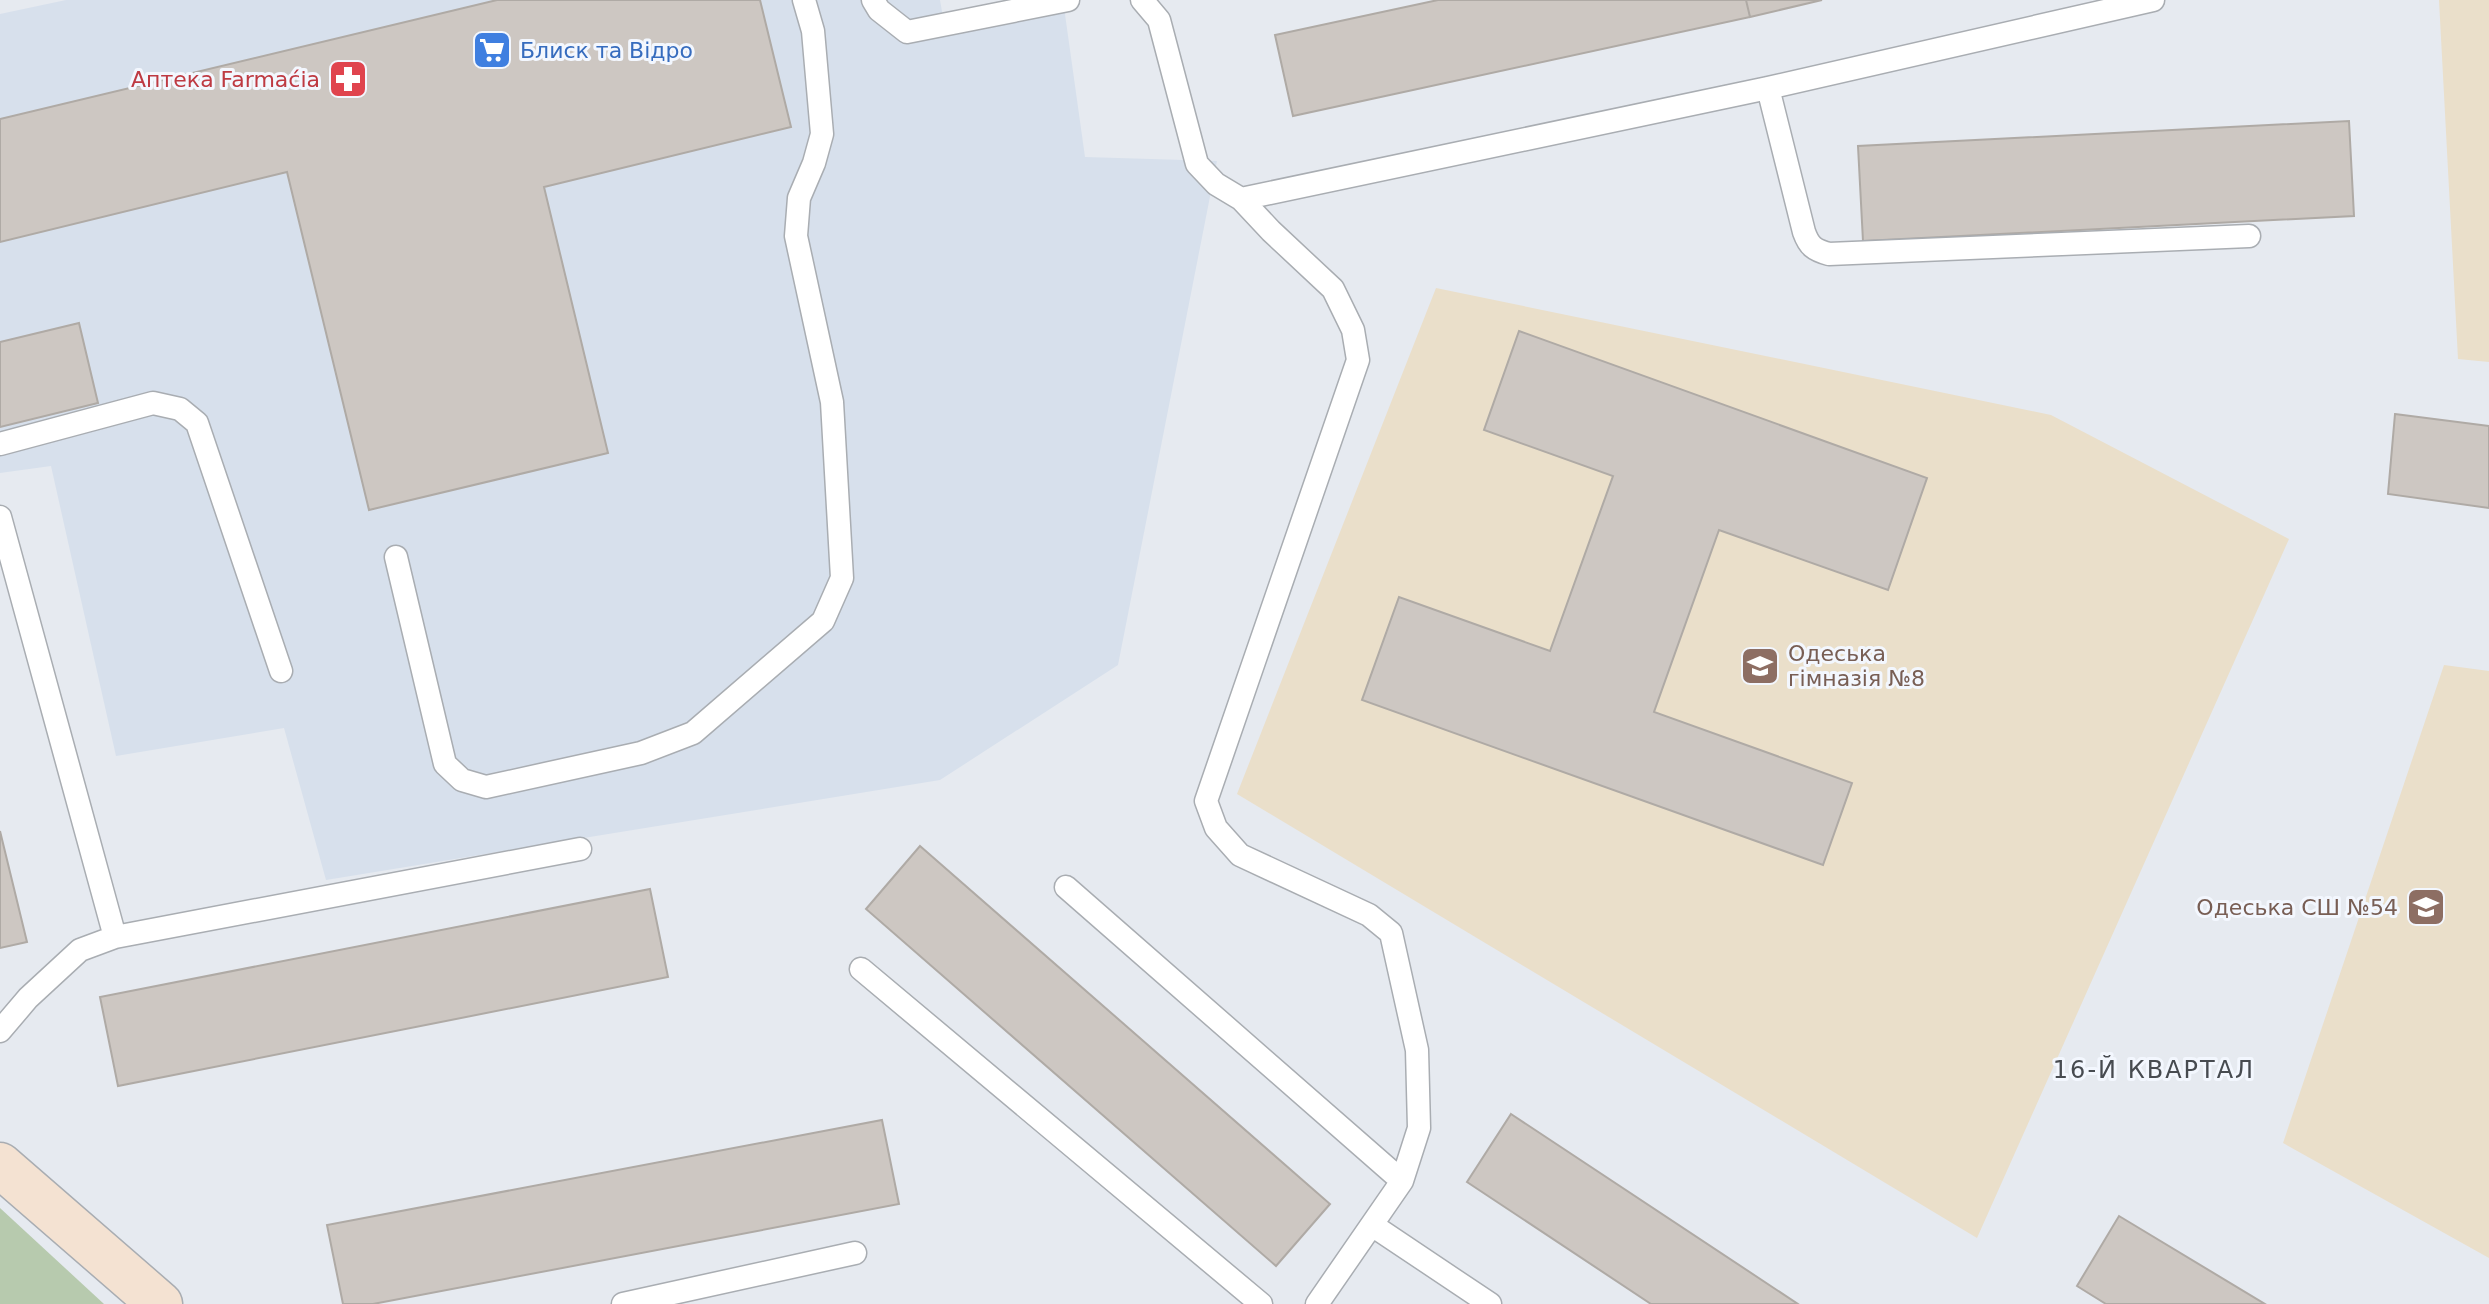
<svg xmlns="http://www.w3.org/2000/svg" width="2489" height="1304" font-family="'DejaVu Sans',sans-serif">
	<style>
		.built { fill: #d7e0ec }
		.education { fill: #eadfca }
		.green { fill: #b7caae }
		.building { fill: #cdc7c2; stroke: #afaaa5; stroke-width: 2 }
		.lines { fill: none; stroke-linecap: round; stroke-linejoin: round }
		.lane-casing { stroke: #a9adb2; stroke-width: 25 }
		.secondary-casing { stroke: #a9adb2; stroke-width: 47 }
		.lane { stroke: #fff; stroke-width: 22 }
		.secondary { stroke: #f4e2d2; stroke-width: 44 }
		.labels { text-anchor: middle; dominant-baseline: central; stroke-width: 6; stroke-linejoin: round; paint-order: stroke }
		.shop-label { font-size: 22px; fill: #366cbe; stroke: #f3f7fe; text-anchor: start }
		.health-label { font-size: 22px; fill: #be3a42; stroke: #f3f7fe; text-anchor: end }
		.education-label { font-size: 22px; fill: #785e54; stroke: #f3f7fe; text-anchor: start }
		.neighbourhood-label { font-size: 24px; letter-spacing: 2px; fill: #474b50; stroke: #f3f7fe }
	</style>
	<rect width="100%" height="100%" fill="#e6eaf0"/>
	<path class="built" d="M66,0H940L944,23L1063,0L1085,157L1217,161L1118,665L940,780L326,880L284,728L116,756L51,466L0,473V14Z"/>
	<path class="education" d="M2439,0H2489V362L2458,359Z
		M1436,288L2051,415L2289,539L1977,1238L1237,794Z
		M2444,665L2489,671V1258L2283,1143Z"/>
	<path class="green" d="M0,1208L104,1304H0Z"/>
	<path class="building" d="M497,0H760L791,127L544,187L608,453L369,510L287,172L0,242V119Z
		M1438,0H1746L1750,17L1293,116L1275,35Z
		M1746,0H1822L1750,17Z
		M2349,121L2354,216L1863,241L1858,146Z
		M79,323L98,403L0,427V342Z
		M1519,331L1927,478L1888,590L1719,530L1654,712L1852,783L1823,865L1362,700L1399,597L1550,651L1613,476L1484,430Z
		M2395,414L2489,426V508L2388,494Z
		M0,831L27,942L0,948Z
		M920,846L1330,1204L1276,1266L866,909Z
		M650,889L668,977L118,1086L100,997Z
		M1511,1114L1798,1304H1651L1467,1182Z
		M882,1120L899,1204L373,1304H343L327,1225Z
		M2119,1216L2265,1304H2106L2077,1286Z"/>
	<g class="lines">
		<g class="lane-casing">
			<path id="lane" d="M873,0L879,10L907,32L1068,0
				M1142,0L1159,20L1197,164L1216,184L1241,199L1271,231L1333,289L1353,330L1358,360L1206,801L1216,828L1240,855L1369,915L1391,933L1417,1050L1419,1128L1402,1181L1317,1304
				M1768,88L1804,232C1809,246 1814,250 1829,254L2249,236
				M1241,199L1768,88L2153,0
				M0,444L153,403L180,409L197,423L281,671
				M0,517L115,937
				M396,557L445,764L462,780L486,787L641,753L693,733L823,621L842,578L832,402L796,236L799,198L814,163L822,134L813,31L804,0
				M1066,887L1402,1181
				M861,969L1261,1304
				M0,1031L28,998L80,950L115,937L580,849
				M1372,1225L1490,1304
				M623,1304L855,1253"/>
		</g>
		<g class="secondary-casing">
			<path id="secondary" d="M0,1165L160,1304"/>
		</g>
		<use href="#lane" class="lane"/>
		<use href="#secondary" class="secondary"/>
	</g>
	<defs>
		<g id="supermarket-square" transform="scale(2)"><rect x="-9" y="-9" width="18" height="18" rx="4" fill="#3f7fe0" stroke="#f3f7fe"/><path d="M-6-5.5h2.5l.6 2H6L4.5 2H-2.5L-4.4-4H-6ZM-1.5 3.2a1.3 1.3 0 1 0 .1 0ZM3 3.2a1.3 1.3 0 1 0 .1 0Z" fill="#fff"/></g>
		<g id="pharmacy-square" transform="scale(2)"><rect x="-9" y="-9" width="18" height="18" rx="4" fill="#e0444e" stroke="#f3f7fe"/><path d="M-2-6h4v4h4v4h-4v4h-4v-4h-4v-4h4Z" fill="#fff"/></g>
		<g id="school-square" transform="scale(2)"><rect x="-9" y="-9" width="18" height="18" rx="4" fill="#8d6e63" stroke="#f3f7fe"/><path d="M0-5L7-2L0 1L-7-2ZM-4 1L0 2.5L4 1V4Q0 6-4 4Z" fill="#fff"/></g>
	</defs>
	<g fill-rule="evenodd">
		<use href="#supermarket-square" x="492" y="50"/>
		<use href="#pharmacy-square" x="348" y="79"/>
		<use href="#school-square" x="1760" y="666"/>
		<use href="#school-square" x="2426" y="907"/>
	</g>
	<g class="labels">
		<g class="shop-label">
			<text x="520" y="50">Блиск та Відро</text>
		</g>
		<g class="health-label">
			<text x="320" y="79">Аптека Farmaćia</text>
		</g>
		<g class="education-label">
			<text x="1788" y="653">Одеська<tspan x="1788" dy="25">гімназія №8</tspan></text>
			<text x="2398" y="907" text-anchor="end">Одеська СШ №54</text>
		</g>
		<g class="neighbourhood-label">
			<text x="2154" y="1070">16-Й КВАРТАЛ</text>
		</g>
	</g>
</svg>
